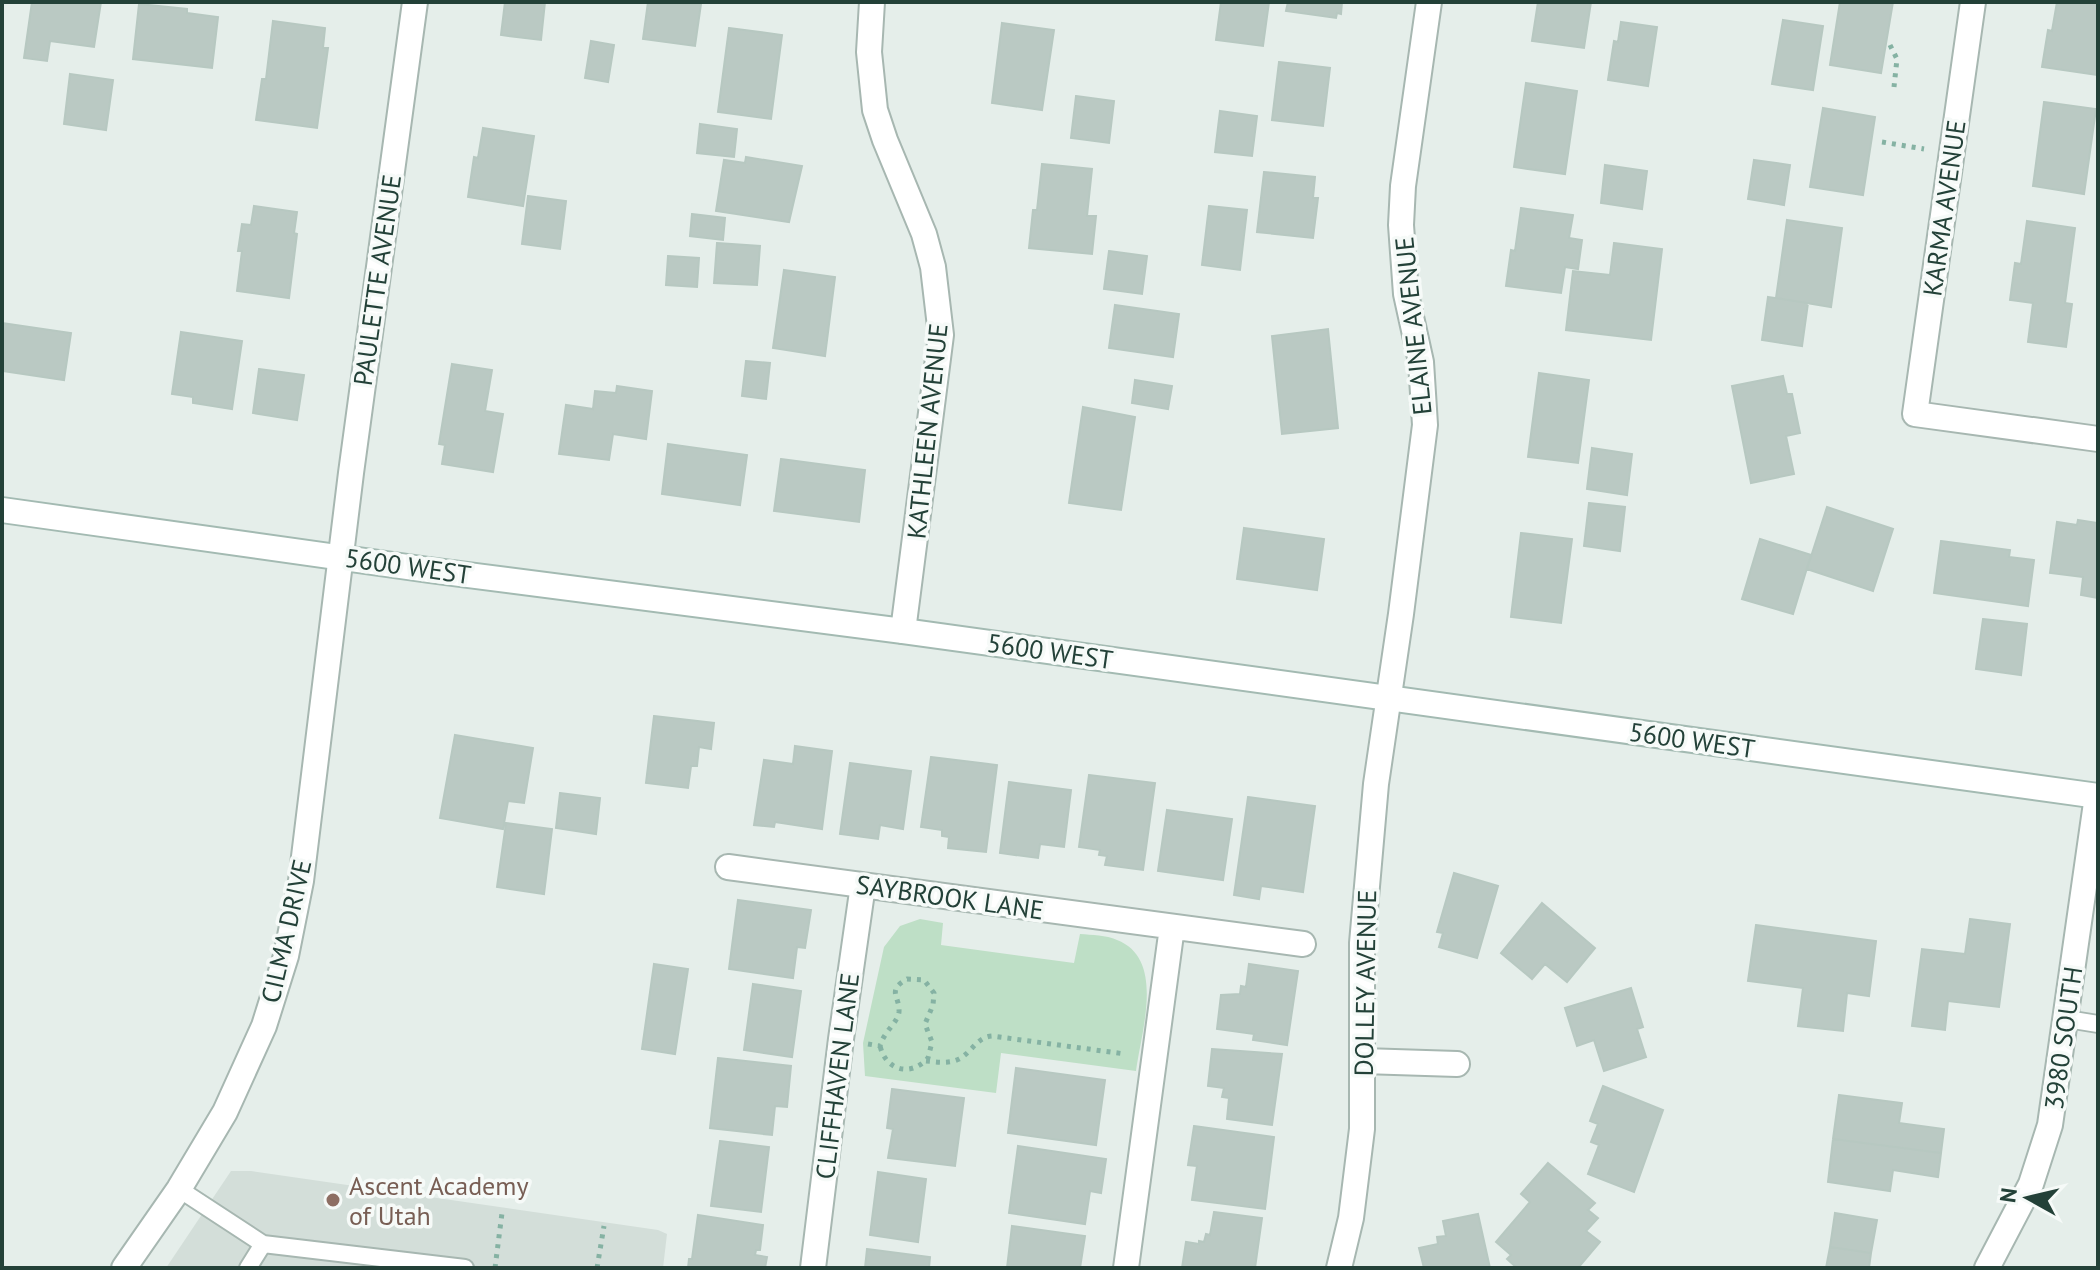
<svg xmlns="http://www.w3.org/2000/svg" width="2100" height="1270" font-family="'PT Sans',sans-serif">
	<style>
		.built { fill: #d3ded9 }
		.green { fill: #bedfc6 }
		.building { fill: #bac9c3; stroke: #b7c8c1; stroke-width: 2 }
		.lines { fill: none; stroke-linecap: round; stroke-linejoin: round }
		.service-casing { stroke: #a7b7b1; stroke-width: 20 }
		.minor-casing { stroke: #a7b7b1; stroke-width: 28 }
		.secondary-casing { stroke: #a3bab2; stroke-width: 28 }
		.path { stroke: #85b2a3; stroke-width: 5; stroke-dasharray: 4 6; stroke-linecap: butt }
		.service { stroke: #fff; stroke-width: 16 }
		.minor { stroke: #fff; stroke-width: 24 }
		.secondary { stroke: #fff; stroke-width: 24 }
		.education-dot { fill: #8d6e63; stroke: #f6faf8; stroke-width: 3 }
		.labels { text-anchor: middle; dominant-baseline: central; stroke-width: 7; stroke-linejoin: round; paint-order: stroke }
		.street-label { font-size: 26px; fill: #234138; stroke: #f6faf8 }
		.education-label { font-size: 26px; fill: #785e54; stroke: #f6faf8; text-anchor: start }
	</style>
	<rect width="100%" height="100%" fill="#e5eeea"/>
	<path class="built" d="M231,1171H251L658,1230L667,1234L663,1268H166Z"/>
	<path class="green" d="M920,919L943,923L941,945L1074,963L1080,934C1092,935 1106,935 1117,940C1166,959 1141,1032 1136,1071L1001,1053L996,1093L865,1076L863,1043L884,947L900,926Z"/>
	<path class="building" d="M32,2H101L94,47L50,41L47,61L24,58Z
		M505,2H545L541,40L501,35Z
		M648,2L701,4L695,46L643,39Z
		M1221,2H1269L1263,46L1216,40Z
		M1288,2H1342L1341,14L1337,13L1336,18L1286,11Z
		M1538,2H1591L1584,48L1532,41Z
		M1840,2H1893L1881,73L1830,65Z
		M2057,2H2098V75L2042,67L2048,30L2052,31Z
		M139,4L187,9V13L218,17L212,68L133,59Z
		M1783,20L1823,26L1813,90L1772,84Z
		M273,21L325,28L323,48H328L317,128L256,120L262,79H266Z
		M1621,22L1657,27L1648,86L1608,80L1614,41L1618,42Z
		M1002,23L1054,30L1042,110L992,103Z
		M729,28L782,35L771,119L718,112Z
		M591,41L614,45L608,82L585,78Z
		M1279,62L1330,68L1323,126L1272,120Z
		M70,74L113,80L106,130L64,124Z
		M1526,83L1577,91L1565,174L1514,167Z
		M1076,96L1114,101L1109,143L1071,138Z
		M2044,102L2096,109L2084,194L2033,186Z
		M1823,108L1875,117L1863,195L1810,187Z
		M1220,111L1257,116L1252,156L1215,152Z
		M700,124L737,129L734,157L697,153Z
		M483,128L534,136L523,206L468,197L474,157L478,158Z
		M746,157L802,166L789,222L716,211L724,160L745,163Z
		M1754,160L1790,165L1784,205L1748,199Z
		M1042,164L1092,169L1087,216H1096L1092,254L1029,248L1033,210H1037Z
		M1605,165L1647,171L1642,209L1601,203Z
		M1264,172L1315,177L1313,198H1318L1313,238L1257,232Z
		M528,196L566,201L560,249L522,244Z
		M254,206L297,212L294,233L297,234L289,298L237,291L242,251H238L242,224L251,225Z
		M1209,206L1247,210L1240,270L1202,265Z
		M1521,208L1573,215L1569,238L1582,240L1578,269L1565,267L1561,293L1506,286L1511,250L1515,251Z
		M692,214L725,218L723,240L690,236Z
		M1787,220L1842,228L1831,307L1776,298Z
		M2027,221L2075,228L2065,303L2072,304L2066,347L2028,342L2033,303L2010,300L2015,263L2021,264Z
		M717,243L760,246L757,285L714,283Z
		M1614,243L1662,249L1651,340L1566,330L1573,271L1610,275Z
		M1109,251L1147,256L1142,294L1104,289Z
		M668,256L699,258L697,287L666,285Z
		M784,270L835,277L825,356L773,348Z
		M1768,297L1808,303L1802,346L1762,340Z
		M1115,305L1179,314L1173,357L1109,348Z
		M2,323L71,333L64,380L2,371Z
		M1328,329L1338,428L1282,434L1272,336Z
		M181,332L242,341L232,409L193,403V397L172,394Z
		M746,361L770,363L766,399L742,396Z
		M452,364L492,370L485,411L503,414L493,472L442,464L445,445L439,444Z
		M259,369L304,375L297,420L253,413Z
		M1539,373L1589,380L1578,463L1528,457Z
		M1783,376L1787,394H1792L1800,433L1786,436L1794,474L1751,483L1732,386Z
		M1135,380L1172,386L1168,409L1132,403Z
		M617,386L652,391L646,439L613,434L609,460L559,454L566,405L593,409L595,391L616,393Z
		M1083,407L1135,417L1121,510L1069,503Z
		M668,444L747,455L740,505L662,494Z
		M1592,448L1632,454L1627,495L1587,489Z
		M781,459L865,470L859,522L774,511Z
		M1589,503L1625,507L1620,551L1584,546Z
		M1827,507L1893,529L1873,591L1807,569Z
		M2078,520L2098,523V598L2081,595L2083,577L2050,573L2057,522L2077,525Z
		M1244,528L1324,539L1317,590L1237,579Z
		M1521,533L1572,539L1561,623L1511,617Z
		M1760,539L1811,555L1793,614L1742,599Z
		M1941,541L2010,550L2009,557L2034,560L2028,606L1934,593Z
		M1983,619L2027,624L2021,675L1976,669Z
		M654,716L714,723L711,749L699,747L697,766H691L688,788L646,783Z
		M455,735L533,748L524,803L508,801L503,829L440,818Z
		M795,746L832,751L822,829L775,822L774,827L754,825L764,760L793,764Z
		M931,757L997,765L986,852L948,848L949,837L942,836V830L921,827Z
		M850,763L911,771L903,829L880,825L878,839L840,834Z
		M1089,775L1155,783L1143,870L1105,865L1107,856L1099,855L1100,850L1079,847Z
		M1009,782L1071,790L1064,847L1040,844L1038,858L1000,853Z
		M560,793L600,798L596,834L556,828Z
		M1248,797L1315,806L1303,892L1261,886L1259,899L1234,895Z
		M1167,810L1232,819L1223,880L1158,871Z
		M506,823L552,829L544,894L497,887Z
		M1454,873L1498,886L1477,958L1439,947L1443,933L1437,932Z
		M738,900L811,910L805,948L797,947L793,978L729,969Z
		M1542,903L1595,948L1567,982L1545,964L1532,979L1501,953Z
		M1970,919L2010,924L1999,1007L1948,1001L1945,1030L1912,1026L1922,949L1965,954Z
		M1756,925L1876,941L1869,996L1847,993L1843,1031L1798,1026L1803,988L1748,981Z
		M654,964L688,969L675,1054L642,1049Z
		M1249,964L1298,971L1287,1045L1253,1040L1254,1034L1217,1029L1221,995L1240,994L1241,986L1246,987Z
		M753,984L801,991L792,1057L744,1050Z
		M1631,988L1643,1027L1637,1029L1646,1057L1604,1071L1594,1040L1577,1046L1565,1008Z
		M1212,1049L1282,1054L1272,1125L1227,1119L1229,1098L1222,1097L1224,1088L1208,1086Z
		M718,1058L791,1066L787,1107L775,1106L772,1135L710,1128Z
		M1016,1068L1105,1080L1096,1145L1008,1133Z
		M1603,1086L1663,1110L1634,1192L1588,1174L1599,1145L1591,1142L1598,1124L1590,1121Z
		M892,1089L964,1098L955,1166L888,1158L893,1129L887,1128Z
		M1839,1095L1902,1103L1899,1123L1944,1129L1941,1153L1833,1139Z
		M1194,1126L1274,1137L1265,1209L1192,1200L1197,1166L1188,1165Z
		M1833,1139L1941,1153L1938,1177L1893,1170L1890,1191L1828,1182Z
		M720,1141L769,1147L761,1212L711,1206Z
		M1018,1146L1106,1159L1101,1193L1090,1191L1085,1224L1009,1213Z
		M1548,1163L1595,1203L1588,1210L1598,1218L1586,1231L1600,1242L1578,1268H1517L1507,1259L1511,1255L1496,1242L1530,1202L1521,1194Z
		M878,1172L926,1179L918,1242L870,1235Z
		M1214,1212L1262,1218L1255,1268H1182L1186,1242L1199,1244V1241L1204,1242L1206,1234L1210,1235Z
		M1835,1213L1877,1220L1871,1253L1830,1247Z
		M1478,1214L1490,1268H1424L1419,1248L1438,1244L1437,1237L1446,1236L1443,1221Z
		M698,1215L763,1225L760,1250H756L755,1255L767,1257L765,1268H688L689,1259H692Z
		M1012,1226L1085,1236L1080,1268H1007Z
		M1830,1247L1871,1253L1869,1268H1826Z
		M867,1249L930,1257L929,1268H865Z"/>
	<g class="lines">
		<g class="service-casing">
			<path id="service" d="M2067,1019L2098,1024
				M179,1189L263,1244L465,1268
				M248,1268L263,1244"/>
		</g>
		<g class="minor-casing">
			<path id="minor" d="M872,2L869,52L875,110L885,140L924,234L933,267L941,335L903,631
				M1973,2L1915,414L2098,439
				M728,867L1303,944
				M1363,1061L1457,1064
				M124,1268L179,1189L225,1112L264,1026L286,956L301,881L351,473L415,2
				M813,1268L841,1039L863,885
				M1126,1268L1172,927
				M1339,1268L1351,1218L1362,1129V943L1376,784L1401,614L1425,425L1421,362L1406,294L1401,225L1403,186L1429,2
				M1987,1268L2031,1184L2050,1125L2097,796"/>
		</g>
		<g class="secondary-casing">
			<path id="secondary" d="M2,510L429,570L903,631L2098,796"/>
		</g>
		<path class="path" d="M1890,45L1897,59L1894,87
			M1882,142L1924,149
			M868,1044L880,1046C883,1033 898,1022 899,1012C900,996 886,991 907,979L924,980L934,993L933,1005L925,1024L932,1042L928,1058C911,1077 886,1071 880,1046
			M926,1061C937,1062 949,1064 959,1059C972,1052 977,1037 992,1036L1125,1054
			M495,1268L502,1213
			M597,1268L604,1226"/>
		<use href="#service" class="service"/>
		<use href="#minor" class="minor"/>
		<use href="#secondary" class="secondary"/>
	</g>
	<circle class="education-dot" cx="333" cy="1200" r="8"/>
	<g class="labels">
		<g class="street-label">
			<text transform="translate(1944 208) rotate(-82)">KARMA AVENUE</text>
			<text transform="translate(377 280) rotate(-82)">PAULETTE AVENUE</text>
			<text transform="translate(1413 326) rotate(-96)">ELAINE AVENUE</text>
			<text transform="translate(927 431) rotate(-84)">KATHLEEN AVENUE</text>
			<text transform="translate(408 566) rotate(8)">5600 WEST</text>
			<text transform="translate(1050 651) rotate(8)">5600 WEST</text>
			<text transform="translate(1692 740) rotate(8)">5600 WEST</text>
			<text transform="translate(950 897) rotate(8)">SAYBROOK LANE</text>
			<text transform="translate(286 931) rotate(-77)">CILMA DRIVE</text>
			<text transform="translate(1365 983) rotate(-89)">DOLLEY AVENUE</text>
			<text transform="translate(2063 1038) rotate(-82)">3980 SOUTH</text>
			<text transform="translate(837 1076) rotate(-83)">CLIFFHAVEN LANE</text>
		</g>
		<g class="education-label">
			<text x="349" y="1185">Ascent Academy<tspan x="349" dy="30">of Utah</tspan></text>
		</g>
	</g>
	<rect width="2100" height="1270" fill="none" stroke="#234138" stroke-width="8"/>
	<g transform="translate(2028 1198) rotate(278)" stroke="#f6faf8" stroke-width="6" paint-order="stroke">
	<path d="M0-6L14 30L0 20L-14 30Z" fill="#234138"/>
	<text y="-12" font-size="22" font-weight="bold" text-anchor="middle" fill="#234138">N</text>
	</g>
</svg>
